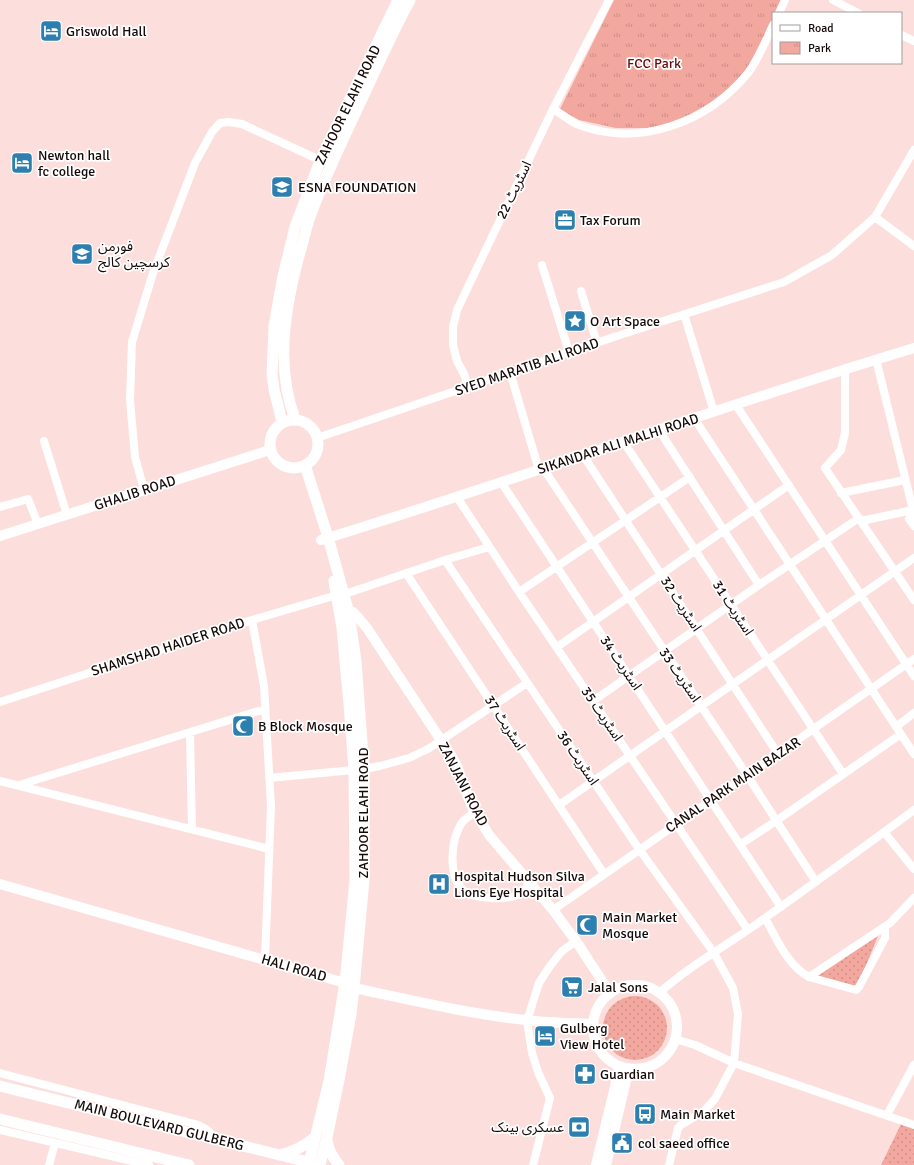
<svg xmlns="http://www.w3.org/2000/svg" width="914" height="1165" font-family="Signika,'Noto Sans Arabic',sans-serif">
	<style>
		.grass { fill: url(#grass-dots) }
		.park { fill: url(#park-tufts) }
		.lines { fill: none; stroke-linecap: round; stroke-linejoin: round }
		.minor { stroke: #fff; stroke-width: 8 }
		.tertiary { stroke: #fff; stroke-width: 10 }
		.secondary { stroke: #fff; stroke-width: 11 }
		.labels { text-anchor: middle; dominant-baseline: central; stroke-width: 3.5; stroke-linejoin: round; paint-order: stroke }
		.poi-label { font-size: 14px; fill: #150908; stroke: #fff; text-anchor: start }
		.park-label { font-size: 14px; fill: #660b10; stroke: #fff }
		.street-label { font-size: 14px; fill: #150908; stroke: #fff }
	</style>
	<defs>
		<pattern id="grass-dots" width="8" height="8" patternUnits="userSpaceOnUse"><rect width="8" height="8" fill="#f2a79f"/><path d="M2 2h.1M6 6h.1" fill="none" stroke="#cf8e87" stroke-width="1.8" stroke-linecap="round"/></pattern>
		<pattern id="park-tufts" width="24" height="20" patternUnits="userSpaceOnUse"><rect width="24" height="20" fill="#f2a79f"/><path d="M3 7l-1-3M5 7V3M7 7l1-3M15 17l-1-3M17 17v-4M19 17l1-3" fill="none" stroke="#cf8e87"/></pattern>
	</defs>
	<rect width="100%" height="100%" fill="#fcdfdc"/>
	<path class="grass" d="M878,936L858,985L851,987L816,975Z
		M603 1028a32 32 0 1 1 64 0a32 32 0 1 1-64 0Z
		M903,1120L914,1125V1165H881Z"/>
	<path class="park" d="M614,0H781L775,13H773V18L755,55L743,75L717,100L694,115L674,123L648,128H616L579,120L560,109Z"/>
	<g class="lines">
		<path class="minor" d="M833,0L858,13
			M779,13L785,0
			M901,35L914,41
			M553,109C562,114 570,122 579,125C640,148 708,122 748,73C758,60 766,40 773,25
			M875,217L914,246
			M542,265L569,352
			M581,291L597,343
			M684,314L714,412
			M876,359L914,514L909,519L914,526
			M845,370V433L841,450L825,468L914,600
			M510,372L539,470
			M468,387L464,374L457,361L453,345V327L457,310L553,109L609,0
			M736,405L914,676
			M694,418L914,754
			M659,430L759,585
			M317,438L614,337L784,282L832,255L875,217L914,150
			M44,441L67,515
			M623,441L843,774
			M583,455L778,754
			M543,468L747,775L816,882
			M501,482L781,907
			M144,490L135,457L130,400L132,342L153,273L195,163L212,132L220,123L229,122L242,124L324,162
			M841,493L905,480
			M457,497L519,592L748,930
			M0,507L28,499L38,524
			M861,521L913,510
			M445,560L639,849L714,953L733,988L738,1014L734,1063L715,1099L704,1111L681,1125L678,1128L669,1165
			M406,573L604,874
			M519,592L690,477
			M345,594L445,560L489,547
			M252,620L264,686L271,806L265,959
			M557,647L789,485
			M593,701L759,585L859,518
			M0,702L252,620L337,595
			M896,727L914,713
			M190,733L192,829
			M269,778L364,769L380,766L409,758L428,749L527,683
			M0,781L269,849
			M19,785L265,709
			M559,805L914,558
			M475,812C470,816 464,819 461,824C451,840 448,875 462,889C473,900 508,901 521,893C524,891 527,886 529,884
			M884,832L914,869
			M741,844L776,821L901,734
			M553,910L914,659
			M765,918C777,939 787,965 809,977L856,990L859,987L885,938V927
			M809,977L890,923L914,898
			M659,993C687,968 720,949 751,928C806,889 860,850 914,810
			M675,1039L695,1045L734,1063L914,1125
			M0,1073L195,1124C205,1128 209,1129 213,1139
			M887,1115L914,1065
			M0,1130L149,1165
			M49,1165L55,1143
			M533,1165L550,1098L538,1072L532,1053L527,1021L539,983L550,966L562,951L576,941"/>
		<path class="tertiary" d="M0,536L270,450
			M321,540C520,479 715,408 914,348
			M349,613L353,612L355,614L367,628L452,757L457,766L471,805L489,835L553,910L576,941L610,993
			M0,884L345,983L354,988C411,1000 468,1014 526,1020C548,1023 571,1023 593,1024
			M593 1027a42 42 0 1 1 84 0a42 42 0 1 1-84 0Z
			M596,1165L620,1066
			M606,1165L629,1068"/>
		<path class="secondary" d="M295,419C275,365 285,307 300,252C304,240 306,227 311,214C325,176 344,138 361,101C377,67 392,33 410,0
			M270 444a24 24 0 1 1 48 0a24 24 0 1 1-48 0Z
			M282,422L274,389L272,374L274,326L283,276L295,227L320,161L398,0
			M305,465L328,537L349,613L356,661L364,769V880L354,988L351,1014L339,1080L327,1137L320,1165
			M0,1086L316,1164
			M0,1119L189,1165
			M327,1140C328,1150 333,1157 339,1165
			M279,1155C293,1152 304,1147 315,1137
			M309,1163L329,1081L345,983L355,880L354,769L349,704L342,628L334,581"/>
	</g>
	<defs>
		<g id="hotel-square" transform="scale(1.15)"><rect x="-9" y="-9" width="18" height="18" rx="4" fill="#2c7faf" stroke="#fff"/><path d="M-6-4.5h1.5V1H6V5H4.5V3h-9V5H-6ZM-4 0a1.8 1.8 0 1 1 3.6 0ZM.5 0V-2.5h3Q6-2.5 6 0Z" fill="#fff"/></g>
		<g id="school-square" transform="scale(1.15)"><rect x="-9" y="-9" width="18" height="18" rx="4" fill="#2c7faf" stroke="#fff"/><path d="M0-5L7-2L0 1L-7-2ZM-4 1L0 2.5L4 1V4Q0 6-4 4Z" fill="#fff"/></g>
		<g id="office-square" transform="scale(1.15)"><rect x="-9" y="-9" width="18" height="18" rx="4" fill="#2c7faf" stroke="#fff"/><path d="M-6-3h4V-5.5h4V-3h4V5H-6ZM-1-4.5V-3h2v-1.5ZM-6 0V1H6V0Z" fill="#fff"/></g>
		<g id="university-square" transform="scale(1.15)"><rect x="-9" y="-9" width="18" height="18" rx="4" fill="#2c7faf" stroke="#fff"/><path d="M0-5L7-2L0 1L-7-2ZM-4 1L0 2.5L4 1V4Q0 6-4 4Z" fill="#fff"/></g>
		<g id="sight-square" transform="scale(1.15)"><rect x="-9" y="-9" width="18" height="18" rx="4" fill="#2c7faf" stroke="#fff"/><path d="M0-6L1.8-2.2L6-1.7L2.9 1.2L3.7 5.4L0 3.3L-3.7 5.4L-2.9 1.2L-6-1.7L-1.8-2.2Z" fill="#fff"/></g>
		<g id="mosque-square" transform="scale(1.15)"><rect x="-9" y="-9" width="18" height="18" rx="4" fill="#2c7faf" stroke="#fff"/><path d="M3.5-4.9A6 6 0 1 0 3.5 4.9A5 5 0 1 1 3.5-4.9Z" fill="#fff"/></g>
		<g id="hospital-square" transform="scale(1.15)"><rect x="-9" y="-9" width="18" height="18" rx="4" fill="#2c7faf" stroke="#fff"/><path d="M-5-5h3v3.5h4V-5h3V5h-3V1.5h-4V5h-3Z" fill="#fff"/></g>
		<g id="supermarket-square" transform="scale(1.15)"><rect x="-9" y="-9" width="18" height="18" rx="4" fill="#2c7faf" stroke="#fff"/><path d="M-6-5.5h2.5l.6 2H6L4.5 2H-2.5L-4.4-4H-6ZM-1.5 3.2a1.3 1.3 0 1 0 .1 0ZM3 3.2a1.3 1.3 0 1 0 .1 0Z" fill="#fff"/></g>
		<g id="pharmacy-square" transform="scale(1.15)"><rect x="-9" y="-9" width="18" height="18" rx="4" fill="#2c7faf" stroke="#fff"/><path d="M-2-6h4v4h4v4h-4v4h-4v-4h-4v-4h4Z" fill="#fff"/></g>
		<g id="bus-square" transform="scale(1.15)"><rect x="-9" y="-9" width="18" height="18" rx="4" fill="#2c7faf" stroke="#fff"/><path d="M-5-6H5V4H4V6H2V4H-2V6H-4V4H-5ZM-3.5-4V0h7V-4ZM-3.5 1.2v1.5H-2V1.2ZM2 1.2v1.5H3.5V1.2Z" fill="#fff"/></g>
		<g id="bank-square" transform="scale(1.15)"><rect x="-9" y="-9" width="18" height="18" rx="4" fill="#2c7faf" stroke="#fff"/><path d="M-6-4H6V4H-6ZM0-2.3a2.3 2.3 0 1 0 0 4.6a2.3 2.3 0 1 0 0-4.6Z" fill="#fff"/></g>
		<g id="civic-square" transform="scale(1.15)"><rect x="-9" y="-9" width="18" height="18" rx="4" fill="#2c7faf" stroke="#fff"/><path d="M-.6-6.5H3V-4.5H.6V-3L4-1V1h2V6H-6V1h2V-1L-.6-3ZM-1.2 2.5V6h2.4V2.5Z" fill="#fff"/></g>
	</defs>
	<g fill-rule="evenodd">
		<use href="#hotel-square" x="51" y="31"/>
		<use href="#hotel-square" x="22" y="163"/>
		<use href="#school-square" x="282" y="187"/>
		<use href="#office-square" x="565" y="220"/>
		<use href="#university-square" x="82" y="254"/>
		<use href="#sight-square" x="575" y="321"/>
		<use href="#mosque-square" x="243" y="726"/>
		<use href="#hospital-square" x="439" y="884"/>
		<use href="#mosque-square" x="587" y="925"/>
		<use href="#supermarket-square" x="572" y="987"/>
		<use href="#hotel-square" x="545" y="1036"/>
		<use href="#pharmacy-square" x="585" y="1074"/>
		<use href="#bus-square" x="645" y="1114"/>
		<use href="#bank-square" x="579" y="1127"/>
		<use href="#civic-square" x="622" y="1143"/>
	</g>
	<g class="labels">
		<g class="poi-label">
			<text x="66" y="31">Griswold Hall</text>
			<text x="38" y="155">Newton hall<tspan x="38" dy="16">fc college</tspan></text>
			<text x="298" y="187">ESNA FOUNDATION</text>
			<text x="580" y="220">Tax Forum</text>
			<text x="98" y="246">فورمن<tspan x="98" dy="16">کرسچین کالج</tspan></text>
			<text x="590" y="321">O Art Space</text>
			<text x="258" y="726">B Block Mosque</text>
			<text x="454" y="876">Hospital Hudson Silva<tspan x="454" dy="16">Lions Eye Hospital</tspan></text>
			<text x="602" y="917">Main Market<tspan x="602" dy="16">Mosque</tspan></text>
			<text x="588" y="987">Jalal Sons</text>
			<text x="560" y="1028">Gulberg<tspan x="560" dy="16">View Hotel</tspan></text>
			<text x="600" y="1074">Guardian</text>
			<text x="660" y="1114">Main Market</text>
			<text x="564" y="1127" text-anchor="end">عسکری بینک</text>
			<text x="638" y="1143">col saeed office</text>
		</g>
		<g class="park-label">
			<text x="654" y="63">FCC Park</text>
		</g>
		<g class="street-label">
			<text transform="translate(348 105) rotate(-64)">ZAHOOR ELAHI ROAD</text>
			<text transform="translate(514 190) rotate(-64)">اسٹریٹ 22</text>
			<text transform="translate(527 367) rotate(-19)">SYED MARATIB ALI ROAD</text>
			<text transform="translate(618 444) rotate(-18)">SIKANDAR ALI MALHI ROAD</text>
			<text transform="translate(135 493) rotate(-18)">GHALIB ROAD</text>
			<text transform="translate(681 604) rotate(57)">اسٹریٹ 32</text>
			<text transform="translate(733 608) rotate(57)">اسٹریٹ 31</text>
			<text transform="translate(168 647) rotate(-18)">SHAMSHAD HAIDER ROAD</text>
			<text transform="translate(621 663) rotate(56)">اسٹریٹ 34</text>
			<text transform="translate(680 675) rotate(56)">اسٹریٹ 33</text>
			<text transform="translate(602 714) rotate(56)">اسٹریٹ 35</text>
			<text transform="translate(505 723) rotate(57)">اسٹریٹ 37</text>
			<text transform="translate(578 758) rotate(56)">اسٹریٹ 36</text>
			<text transform="translate(463 784) rotate(63)">ZANJANI ROAD</text>
			<text transform="translate(733 785) rotate(-34)">CANAL PARK MAIN BAZAR</text>
			<text transform="translate(363 813) rotate(-90)">ZAHOOR ELAHI ROAD</text>
			<text transform="translate(294 968) rotate(16)">HALI ROAD</text>
			<text transform="translate(159 1125) rotate(14)">MAIN BOULEVARD GULBERG</text>
		</g>
	</g>
	<rect x="772" y="12" width="130" height="52" fill="#ffffff" stroke="#a19d9c"/>
	<rect x="780" y="25" width="20" height="6" fill="#ffffff" stroke="#a19d9c"/>
	<text x="808" y="32" font-size="12" fill="#150908">Road</text>
	<rect x="780" y="42" width="20" height="12" fill="url(#park-tufts)" stroke="#a19d9c"/>
	<text x="808" y="52" font-size="12" fill="#150908">Park</text>
</svg>
